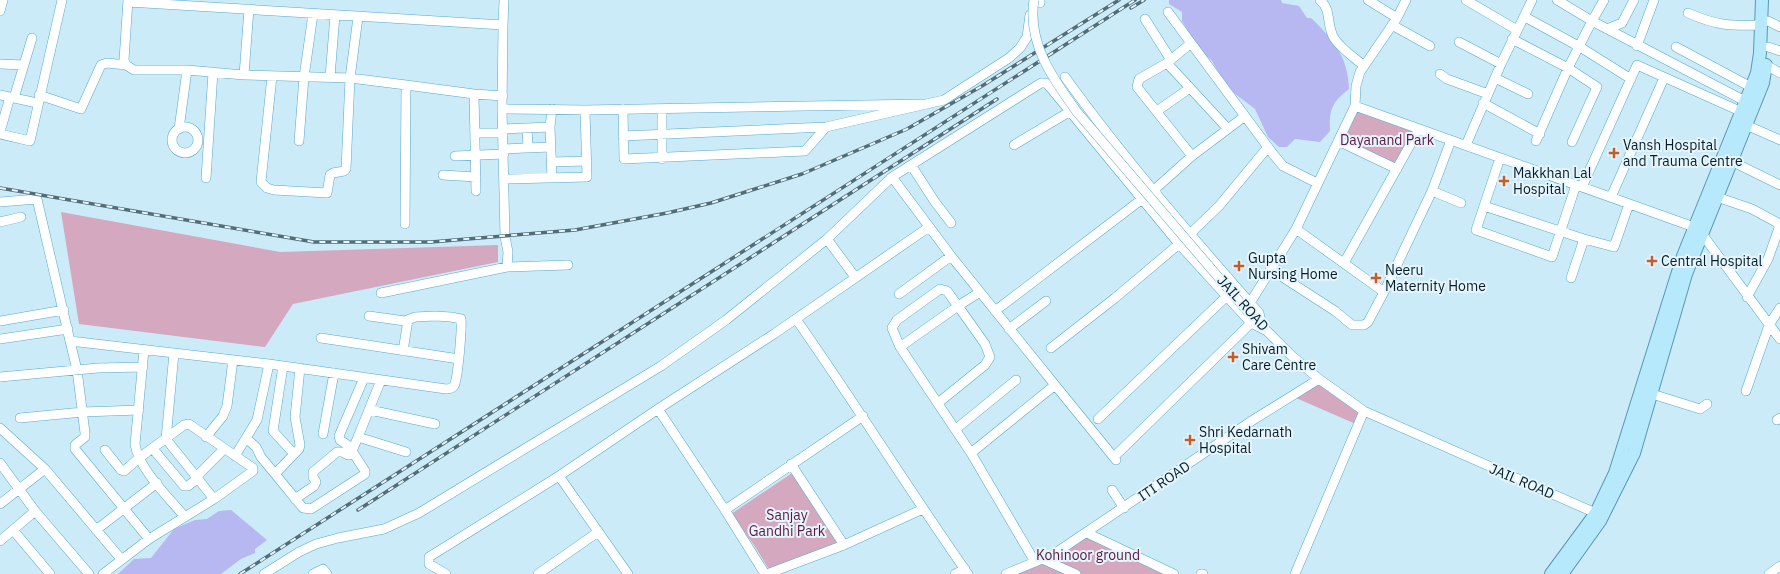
<svg xmlns="http://www.w3.org/2000/svg" width="1780" height="574" font-family="'IBM Plex Sans',sans-serif">
	<style>
		.green { fill: #d4a9c0 }
		.water { fill: #b7b7f1 }
		.lines { fill: none; stroke-linecap: round; stroke-linejoin: round }
		.minor-casing { stroke: #55aac9; stroke-width: 10 }
		.major-casing { stroke: #5998b0; stroke-width: 14 }
		.minor { stroke: #fff; stroke-width: 9 }
		.major { stroke: #b7e9fc; stroke-width: 12 }
		.rail-casing { stroke: #516d78; stroke-width: 3.5 }
		.rail { stroke: #e6f5fc; stroke-width: 2; stroke-dasharray: 6; stroke-linecap: butt }
		.minor-bridge-casing { stroke: #55aac9; stroke-width: 10; stroke-linecap: butt }
		.minor-bridge { stroke: #fff; stroke-width: 9 }
		.poi-dot { fill: #c35e2a; stroke: #e6f5fc; stroke-width: 1.5 }
		.labels { text-anchor: middle; dominant-baseline: central; stroke-width: 4; stroke-linejoin: round; paint-order: stroke }
		.park-label { font-size: 14px; fill: #5c1643; stroke: #e6f5fc }
		.poi-label { font-size: 14px; fill: #031e28; stroke: #e6f5fc; text-anchor: start }
		.street-label { font-size: 14px; fill: #031e28; stroke: #e6f5fc }
	</style>
	<rect width="100%" height="100%" fill="#ccebf8"/>
	<path class="green" d="M1356,109L1416,130L1396,166L1340,140Z
		M61,212L280,252L498,245V262L293,304L265,347L79,324Z
		M1317,382L1362,414L1358,425L1296,398Z
		M798,469L846,541L770,571L754,545L731,514Z
		M1087,533L1173,574H1006Z"/>
	<path class="water" d="M1169,0H1281L1282,3L1299,6L1307,18H1311C1334,40 1348,57 1349,89C1332,102 1329,110 1330,131L1320,142L1295,139L1287,147H1279L1268,137L1255,109L1234,93L1221,77L1212,61L1199,49L1182,21V12L1169,4Z
		M231,510L267,540L255,549V553L241,559L221,574H118L134,559L151,558L174,529L195,520L207,519L219,511Z"/>
	<g class="lines">
		<g class="minor-casing">
			<path id="minor" d="M128,0L124,60L126,65L134,70H187L244,75L350,78L406,85L405,224
				M1320,0C1332,10 1326,25 1334,38C1341,49 1354,57 1364,66
				M1368,0L1397,18
				M1466,0L1517,30
				M1557,0L1592,21L1604,0
				M128,2L503,25L502,109
				M1040,3V0
				M0,11L3,0
				M1168,12L1273,154L1283,166L1317,183
				M1688,13C1718,26 1730,26 1762,25
				M1525,17L1580,47L1631,79
				M1145,19L1171,60
				M1768,21L1780,27
				M503,25L504,0
				M1392,25L1430,46
				M1607,29L1622,23L1634,0
				M1512,39L1568,68L1597,87L1572,142
				M1459,42L1501,64
				M1190,44L1167,63L1139,79L1137,87L1192,156
				M1637,46L1654,0
				M1676,47L1751,87
				M1768,47L1780,51
				M1167,63L1228,129
				M0,64L24,65
				M1766,65L1780,73
				M1440,74L1447,79L1488,94
				M244,75L249,9
				M272,76L261,182L267,188L274,190L327,193L330,175L333,173L344,171L346,169L350,78L358,17
				M330,77L335,15
				M1065,77C1124,159 1192,237 1259,313L1262,325
				M1495,78L1528,94
				M406,85L474,94L503,96
				M474,94L476,191
				M0,95L37,103
				M39,95L81,109L101,65L107,63L126,65
				M14,98L32,38
				M1483,103L1540,134
				M1355,106L1356,86L1360,72L1397,18L1406,0
				M623,109L624,159L805,151L826,127L944,100L964,87L1009,58L1020,48L1027,37L1030,15
				M662,109V159
				M1157,111L1190,88
				M1746,125L1780,140
				M172 140a13 13 0 1 1 26 0a13 13 0 1 1-26 0Z
				M527,128L528,148
				M179,129L187,70
				M503,129L550,127
				M0,132L10,97
				M475,133H503
				M0,134L30,141L62,0
				M623,136L826,127
				M299,141L304,77L313,14
				M1338,141L1397,169
				M1536,141L1568,68L1592,21L1745,101
				M1014,145L1069,112
				M1466,145L1501,64L1532,0
				M504,149L551,147
				M455,156L504,154
				M1500,158L1476,230L1552,257L1576,185
				M1731,161L1780,185
				M552,162L587,161
				M911,165L935,202L951,223
				M443,175L476,177
				M892,177L951,256L1055,385L971,453
				M206,178L213,72
				M552,178L550,127L552,109
				M504,179L587,177L585,110
				M1582,187L1637,65L1742,112
				M1432,191L1461,203
				M1611,197L1664,78
				M1717,197L1752,209L1778,223L1779,228L1768,259L1747,297
				M0,202L37,199L70,341L269,364L446,389C449,389 452,388 454,386C458,379 462,328 461,319L451,317L435,316L415,317L405,321L369,316
				M1484,206L1584,239
				M0,222L21,217
				M1296,229L1384,292
				M1191,233L1219,206L1268,147
				M827,239L855,277
				M1344,263L1419,129
				M507,267L508,252L505,237L502,109L585,110L924,104
				M1270,269L1335,311L1352,325H1364L1368,322L1384,292L1432,191L1451,140
				M1571,278L1584,239L1614,247L1629,204
				M980,292L958,306L947,291L940,289L897,320L892,328L900,347L971,453L1035,562
				M381,293L507,267L568,265
				M899,294L951,256
				M1250,303L1296,229L1355,106L1694,227L1702,234L1780,339
				M995,311L1154,190L1192,156L1245,116
				M1249,313L1291,355L1319,379L1364,411L1600,515
				M796,319C855,403 909,490 968,574
				M0,321L64,310
				M1009,329L1046,301
				M321,338L459,359
				M0,339L68,329
				M70,341L77,370L85,433V437L75,445V449L149,539
				M900,347L958,306L985,344L990,357L985,365L938,403
				M1051,348L1115,298L1179,244
				M144,350L135,444C138,468 169,498 185,517
				M403,351L408,320
				M174,353L166,439L214,499
				M283,366L273,431L294,454
				M300,368L295,417L300,445L299,449L275,474L303,508L311,509L365,474V471L352,451L358,437
				M0,377L98,368L143,367
				M381,380L358,437L406,452
				M1055,385L1116,460
				M1746,391L1769,325L1780,308
				M1652,394L1700,409L1707,404
				M658,409L725,510L863,416
				M370,410L435,424
				M20,418L83,412L139,410
				M1098,419L1226,297
				M1777,420L1780,418
				M0,428L45,469L121,559
				M956,429L1016,380
				M323,434L334,373
				M206,437L223,416L227,406L233,360
				M247,439L256,447L261,457L275,474
				M352,448L340,440L339,436L364,378
				M153,449L184,486H188L198,478
				M1118,453L1251,323
				M235,456L257,420L269,364
				M0,463L35,511L89,574
				M791,464L844,545
				M197,476L224,449
				M559,476L628,574
				M1112,490L1124,508
				M295,499L314,486L316,482L313,477V472L337,452H342L348,455L353,454
				M0,504L45,469
				M725,510L765,574
				M13,530L50,574
				M96,530L157,483
				M1087,533L1174,574
				M0,541L35,511
				M1042,559L1076,574
				M103,574L149,539L214,499L253,471V468L189,424L184,425L139,458L124,471L121,470L105,450
				M264,574L299,552L316,544L338,538L384,529L419,513L661,366L726,320L827,239L892,177L1041,83H1046L1049,86L1179,244L1251,323L1267,331
				M313,574L323,569L327,574
				M446,574L429,564V557L559,476L658,409L774,334L929,227
				M538,574L598,532
				M767,574L844,545L923,509
				M955,574L965,569
				M1006,574L1054,554L1253,420L1319,379
				M1201,574H1203
				M1295,574L1364,411
				M1769,574L1780,566"/>
		</g>
		<g class="major-casing">
			<path id="major" d="M1551,574L1596,513L1615,473L1683,256L1757,73L1760,53L1762,0
				M1562,574L1600,521L1634,453L1686,274L1763,83L1766,65"/>
		</g>
		<use href="#minor" class="minor"/>
		<use href="#major" class="major"/>
		<g class="rail-casing">
			<path id="rail" d="M1131,8L1144,0
				M0,188L314,242H431L575,230L667,213L711,203L802,174L907,129L982,86L1119,0
				M358,510L997,99
				M240,574L1135,0"/>
		</g>
		<use href="#rail" class="rail"/>
		<g class="minor-bridge-casing">
			<path id="minor-bridge" d="M1034,0C1027,43 1053,79 1077,112L1249,313"/>
		</g>
		<use href="#minor-bridge" class="minor-bridge"/>
	</g>
	<g class="poi-dot">
		<path d="M1612 147h4v4h4v4h-4v4h-4v-4h-4v-4h4z"/>
		<path d="M1502 175h4v4h4v4h-4v4h-4v-4h-4v-4h4z"/>
		<path d="M1650 255h4v4h4v4h-4v4h-4v-4h-4v-4h4z"/>
		<path d="M1237 260h4v4h4v4h-4v4h-4v-4h-4v-4h4z"/>
		<path d="M1374 272h4v4h4v4h-4v4h-4v-4h-4v-4h4z"/>
		<path d="M1231 351h4v4h4v4h-4v4h-4v-4h-4v-4h4z"/>
		<path d="M1188 434h4v4h4v4h-4v4h-4v-4h-4v-4h4z"/>
	</g>
	<g class="labels">
		<g class="park-label">
			<text x="1387" y="140">Dayanand Park</text>
			<text x="787" y="515">Sanjay<tspan x="787" dy="16">Gandhi Park</tspan></text>
			<text x="1088" y="555">Kohinoor ground</text>
		</g>
		<g class="poi-label">
			<text x="1623" y="145">Vansh Hospital<tspan x="1623" dy="16">and Trauma Centre</tspan></text>
			<text x="1513" y="173">Makkhan Lal<tspan x="1513" dy="16">Hospital</tspan></text>
			<text x="1248" y="258">Gupta<tspan x="1248" dy="16">Nursing Home</tspan></text>
			<text x="1661" y="261">Central Hospital</text>
			<text x="1385" y="270">Neeru<tspan x="1385" dy="16">Maternity Home</tspan></text>
			<text x="1242" y="349">Shivam<tspan x="1242" dy="16">Care Centre</tspan></text>
			<text x="1199" y="432">Shri Kedarnath<tspan x="1199" dy="16">Hospital</tspan></text>
		</g>
		<g class="street-label">
			<text transform="translate(1243 303) rotate(48)">JAIL ROAD</text>
			<text transform="translate(1164 481) rotate(-34)">ITI ROAD</text>
			<text transform="translate(1522 481) rotate(23)">JAIL ROAD</text>
		</g>
	</g>
</svg>
